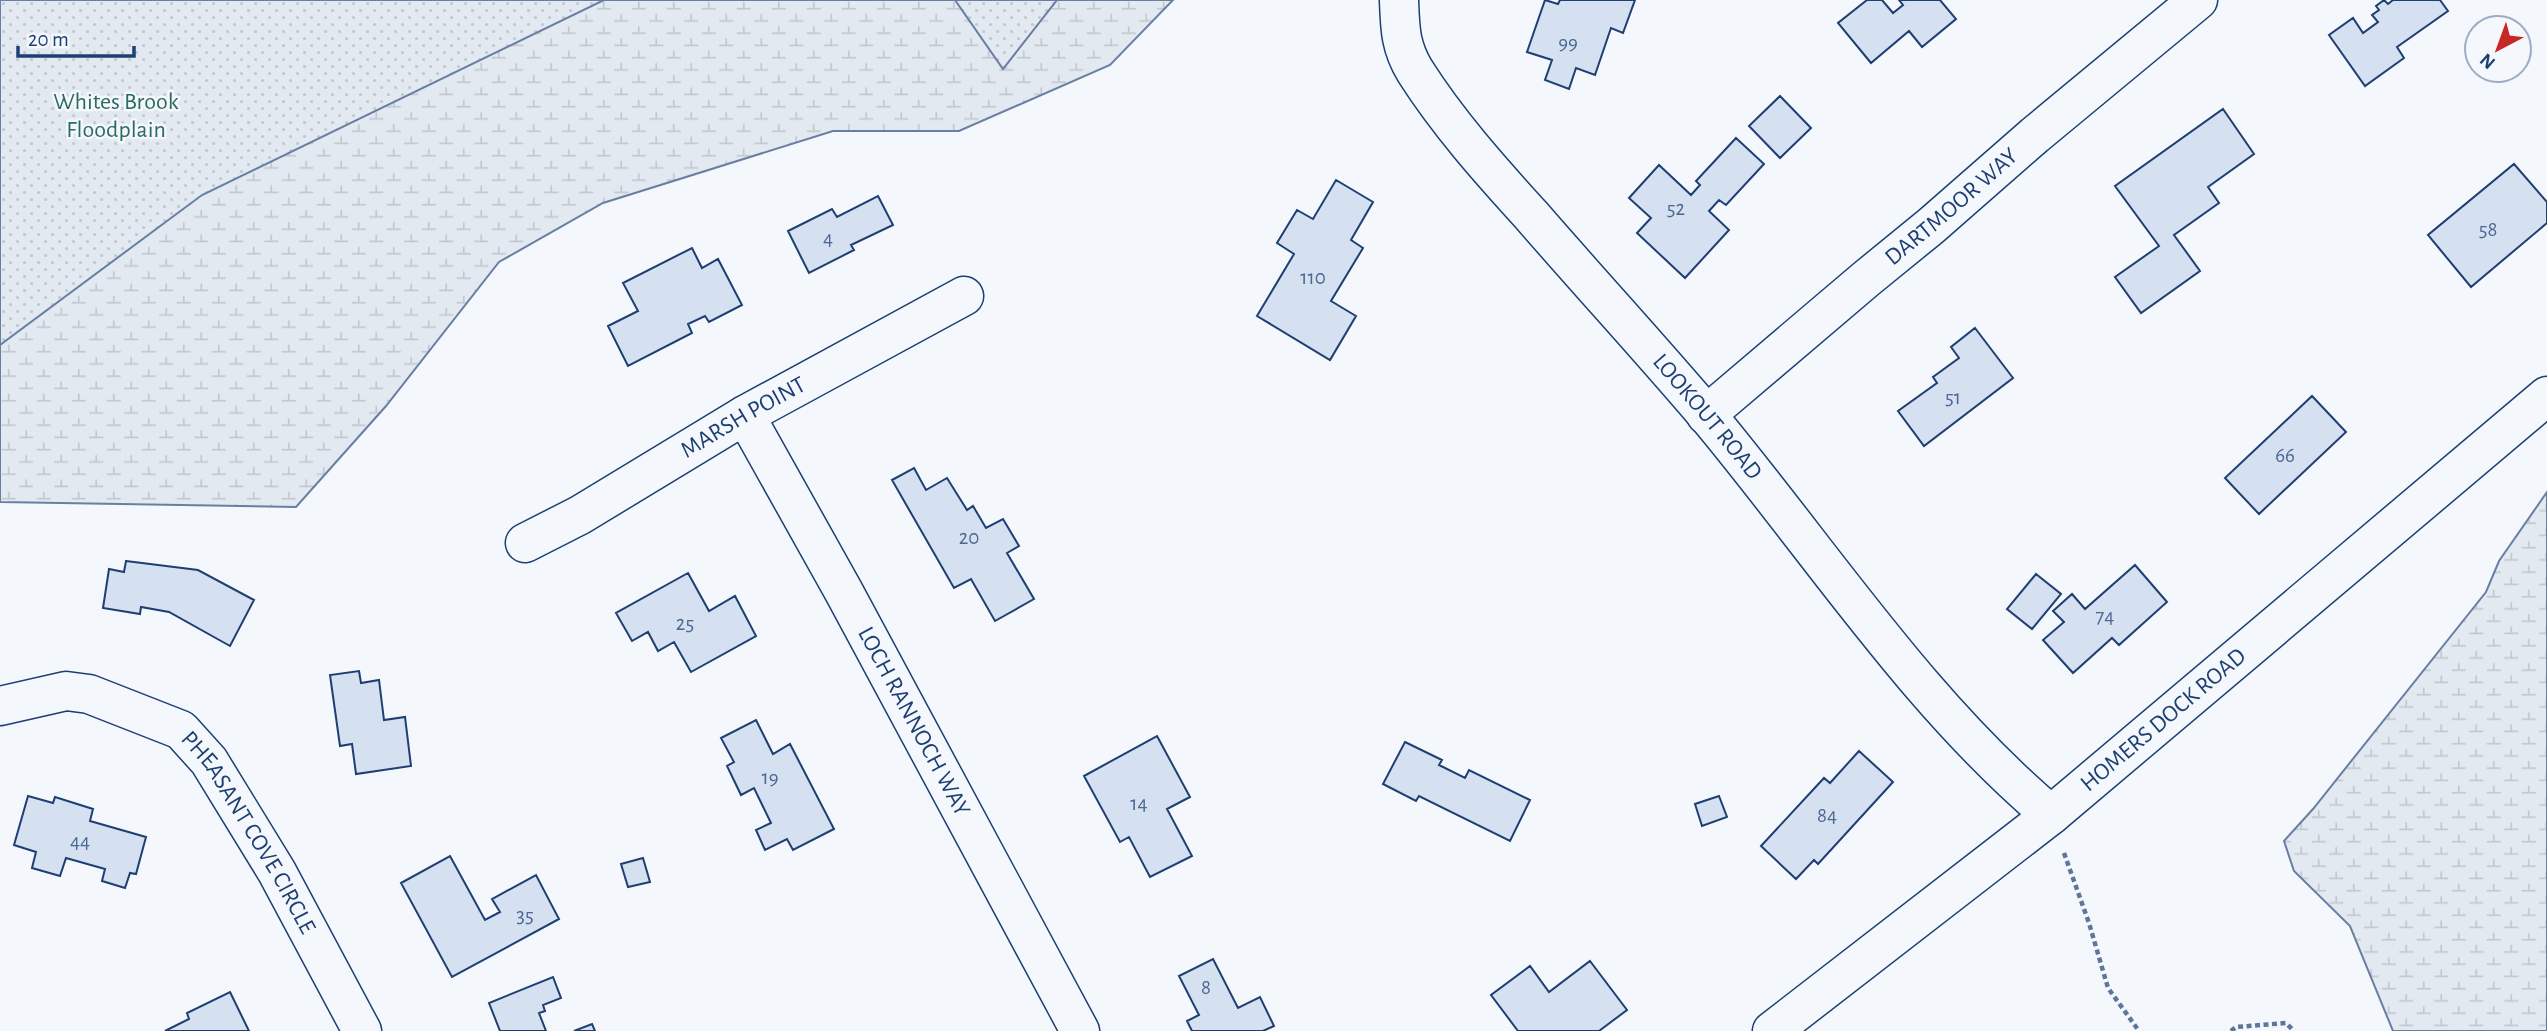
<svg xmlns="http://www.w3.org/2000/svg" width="2547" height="1031" font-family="'Alegreya Sans',sans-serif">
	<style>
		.wetland { fill: url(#wetland-marsh); stroke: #687fa3; stroke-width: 2 }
		.park { fill: url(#park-dots); stroke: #687fa3; stroke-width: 2 }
		.building { fill: #d5e0f0; stroke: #1d3f73; stroke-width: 2 }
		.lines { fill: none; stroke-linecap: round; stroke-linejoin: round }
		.minor-casing { stroke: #1d3f73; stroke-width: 41 }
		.path { stroke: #5e769c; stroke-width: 4.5; stroke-dasharray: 5 3.5; stroke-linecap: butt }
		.minor { stroke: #f4f7fb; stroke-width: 38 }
		.labels { text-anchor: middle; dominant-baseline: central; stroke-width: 5; stroke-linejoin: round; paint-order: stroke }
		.number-label { font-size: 21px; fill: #4b6792 }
		.park-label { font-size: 24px; fill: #2c6c60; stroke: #f4f7fb }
		.street-label { font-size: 24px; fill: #1d3f73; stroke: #f4f7fb }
	</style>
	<defs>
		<pattern id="wetland-marsh" width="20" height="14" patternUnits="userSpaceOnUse" patternTransform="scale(1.75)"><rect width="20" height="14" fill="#e3e9f0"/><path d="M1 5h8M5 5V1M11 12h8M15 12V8" fill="none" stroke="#c2c9d1"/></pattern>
		<pattern id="park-dots" width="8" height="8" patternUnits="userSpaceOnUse" patternTransform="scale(1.75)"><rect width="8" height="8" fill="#e3e9f0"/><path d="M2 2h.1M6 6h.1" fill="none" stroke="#c2c9d1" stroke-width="1.8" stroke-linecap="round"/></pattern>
	</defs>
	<rect width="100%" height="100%" fill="#f4f7fb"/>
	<path class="wetland" d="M0,0H1173L1110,65L959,131H833L603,203L499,262L386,406L296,507L0,502Z
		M2547,492V1031H2393L2350,926L2294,871L2284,841L2313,809L2486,592L2499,561Z"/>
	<path class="park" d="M0,0H604L202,195L0,345Z
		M955,0H1057L1003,69Z"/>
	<path class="building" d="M1545,0L1558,4L1560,0H1635L1623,33L1611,28L1595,75L1576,68L1569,89L1545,80L1552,60L1527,52Z
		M1867,0H1882L1893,13L1903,5L1899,0H1940L1956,19L1922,47L1909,31L1871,63L1838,23Z
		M2384,0L2388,4L2393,0H2440L2448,11L2397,47L2404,58L2365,86L2329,35L2353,18L2363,33L2378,22L2372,15L2379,10L2376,6Z
		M1780,96L1811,128L1780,158L1749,126Z
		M2223,109L2254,154L2208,187L2219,203L2174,235L2200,271L2141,313L2115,277L2159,246L2115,186Z
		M1736,138L1764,164L1726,205L1719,200L1709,211L1729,230L1685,278L1637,233L1651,218L1629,198L1659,165L1691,195L1700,185L1696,181Z
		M2514,164L2547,202V223L2471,287L2428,235Z
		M1336,180L1373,202L1351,240L1363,248L1331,301L1356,316L1330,360L1257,316L1294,254L1277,243L1297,210L1313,219Z
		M878,196L893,225L851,245L854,250L809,273L788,231L832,209L837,217Z
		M692,248L702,268L718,259L742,305L709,322L705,316L688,324L692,333L628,366L608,326L638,311L623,283Z
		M1975,328L2013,378L1924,446L1898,411L1937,383L1933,377L1959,358L1951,347Z
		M2312,396L2346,432L2259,514L2225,478Z
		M914,468L926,490L947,478L967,510L973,506L986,528L1003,519L1019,546L1007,553L1034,599L995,621L971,579L954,588L892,480Z
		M126,561L198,570L254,600L230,646L169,612L141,607L140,614L103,608L109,569L124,572Z
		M2135,565L2167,602L2119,645L2112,638L2073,673L2043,640L2064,622L2053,611L2072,594L2085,609Z
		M688,573L709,611L735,596L756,636L691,672L674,642L658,651L648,632L632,641L616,613Z
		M2036,574L2061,594L2032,629L2007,609Z
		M359,671L361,683L379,680L384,720L405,717L411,766L356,774L352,744L340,746L330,675Z
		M756,720L773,754L790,744L834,829L793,850L787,839L765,850L756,830L771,823L754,788L741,795L727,766L734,762L721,738Z
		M1157,736L1190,797L1167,809L1192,856L1150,877L1129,837L1120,842L1084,776Z
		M1405,742L1442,760L1439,765L1465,778L1469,770L1530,800L1510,841L1419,796L1416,801L1383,784Z
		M1859,751L1893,782L1818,864L1814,860L1796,879L1761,846L1824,778L1830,783Z
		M28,796L53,803L55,797L93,809L90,821L146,837L136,874L130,873L125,888L102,881L105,869L66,858L60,876L32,868L36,852L14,845Z
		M1719,796L1727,817L1702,826L1695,804Z
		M450,856L485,920L500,912L492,899L536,875L559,919L452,977L401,883Z
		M643,858L650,882L628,887L621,864Z
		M1213,959L1238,1008L1260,997L1274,1026L1263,1031H1192L1187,1021L1199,1015L1179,976Z
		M1590,961L1627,1010L1599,1031H1518L1491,995L1530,966L1549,992Z
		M553,977L561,998L543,1005L545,1011L539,1013L546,1031H500L489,1003Z
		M230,992L249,1031H165L189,1019L187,1013Z
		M592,1024L595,1031H574Z"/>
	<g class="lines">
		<g class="minor-casing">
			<g id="minor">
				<path id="s1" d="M1399,0C1400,28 1400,46 1415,71C1448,123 1490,170 1531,215C1589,282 1649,347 1706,414C1819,549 1916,701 2051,815"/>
				<path id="s2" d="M745,415L844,592L1080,1031"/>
				<path id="s3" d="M1706,415L1866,279L1931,226L2035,135L2198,0"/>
				<path id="s4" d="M525,543L580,515L745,415L964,296"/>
				<path id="s5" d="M0,706L66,691L89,694L181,730L209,761L277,872L362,1031"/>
				<path id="s6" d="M1772,1031L2051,815L2547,396"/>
			</g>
		</g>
		<path class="path" d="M2064,853L2089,923L2108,988L2139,1031
			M2231,1031L2236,1027L2286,1023L2294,1031"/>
		<use href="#minor" class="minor"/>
	</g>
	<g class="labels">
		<g class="number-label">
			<text x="1568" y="42">99</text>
			<text x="1676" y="208">52</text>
			<text x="2488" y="229">58</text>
			<text x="828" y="238">4</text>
			<text x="1313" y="277">110</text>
			<text x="1953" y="397">51</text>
			<text x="2285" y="455">66</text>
			<text x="969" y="537">20</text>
			<text x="2105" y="616">74</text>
			<text x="685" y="623">25</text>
			<text x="770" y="777">19</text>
			<text x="1139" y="803">14</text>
			<text x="1827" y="815">84</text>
			<text x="80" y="841">44</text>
			<text x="525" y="915">35</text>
			<text x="1206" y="987">8</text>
		</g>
		<g class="park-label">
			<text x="116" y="102">Whites Brook<tspan x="116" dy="28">Floodplain</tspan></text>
		</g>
		<g class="street-label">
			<text stroke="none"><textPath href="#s3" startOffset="322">DARTMOOR WAY</textPath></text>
			<text stroke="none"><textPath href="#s4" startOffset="252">MARSH POINT</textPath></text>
			<text stroke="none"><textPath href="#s1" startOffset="527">LOOKOUT ROAD</textPath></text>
			<text stroke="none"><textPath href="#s6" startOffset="500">HOMERS DOCK ROAD</textPath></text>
			<text stroke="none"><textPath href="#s2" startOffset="350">LOCH RANNOCH WAY</textPath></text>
			<text stroke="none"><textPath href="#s5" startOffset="313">PHEASANT COVE CIRCLE</textPath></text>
		</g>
	</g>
	<g transform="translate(2498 49) rotate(221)"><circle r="33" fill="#f4f7fb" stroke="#9eadc5" stroke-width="2"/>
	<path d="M0-5L12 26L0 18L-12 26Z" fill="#c62828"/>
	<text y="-10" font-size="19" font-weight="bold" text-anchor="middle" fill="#1d3f73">N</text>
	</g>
	<path d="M18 46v10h116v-10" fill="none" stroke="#1d3f73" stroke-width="3.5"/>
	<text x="28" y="46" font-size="21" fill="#1d3f73" stroke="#f4f7fb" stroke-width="5" paint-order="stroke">20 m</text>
</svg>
